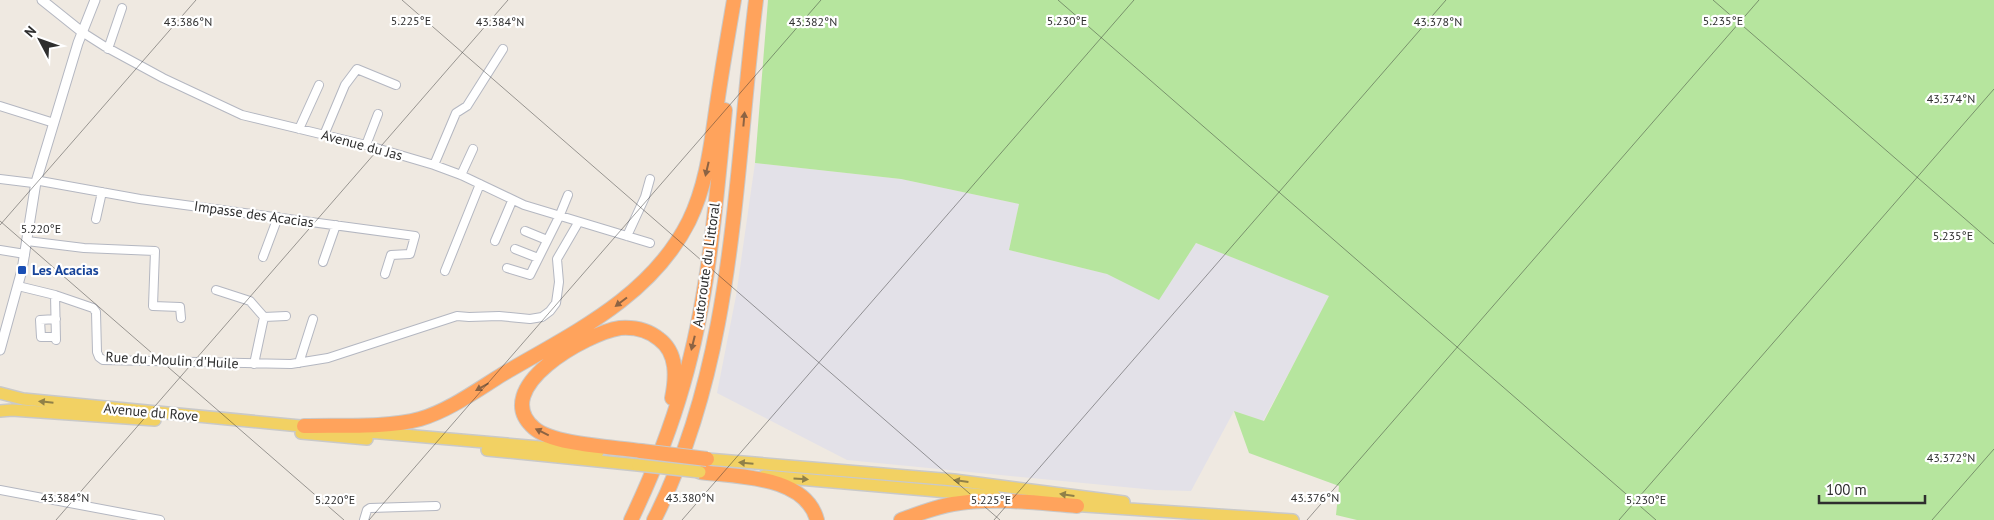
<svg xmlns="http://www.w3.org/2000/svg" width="1994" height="520" font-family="'PT Sans',sans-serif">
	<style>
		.industrial { fill: #e3e1e8 }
		.green { fill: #b6e59e }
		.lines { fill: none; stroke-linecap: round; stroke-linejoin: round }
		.minor-casing { stroke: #b4b7c1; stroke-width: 10 }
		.tertiary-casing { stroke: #b4b7c1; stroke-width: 11 }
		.primary-casing { stroke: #c9c9c9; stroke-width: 14 }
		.motorway-casing { stroke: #c9c9c9; stroke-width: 16 }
		.minor { stroke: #fff; stroke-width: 8 }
		.tertiary { stroke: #fff; stroke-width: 9 }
		.primary { stroke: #f2d163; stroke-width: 11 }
		.motorway { stroke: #ffa35c; stroke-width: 14 }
		.primary-bridge-casing { stroke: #c9c9c9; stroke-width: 14; stroke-linecap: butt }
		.motorway-bridge-casing { stroke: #c9c9c9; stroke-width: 16; stroke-linecap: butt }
		.primary-bridge { stroke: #f2d163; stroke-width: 11 }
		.motorway-bridge { stroke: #ffa35c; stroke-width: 14 }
		.oneway { fill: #8c6343 }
		.oneway2 { fill: #908048 }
		.ticks { fill: none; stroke: #2e2e2e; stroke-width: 1; stroke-opacity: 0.45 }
		.transit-dot { fill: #1a4fb4; stroke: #fff; stroke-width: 2 }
		.labels { text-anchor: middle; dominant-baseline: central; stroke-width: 4.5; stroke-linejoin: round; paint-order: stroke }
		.street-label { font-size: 14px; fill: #2e2e2e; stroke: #fff }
		.transit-label { font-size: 14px; font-weight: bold; fill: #164399; stroke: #fff; text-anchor: start }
		.ticks-label { font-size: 12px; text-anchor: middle; fill: #2e2e2e; stroke: #fff; stroke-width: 4.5; stroke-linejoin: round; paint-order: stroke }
	</style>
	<rect width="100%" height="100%" fill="#efe9e1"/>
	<path class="industrial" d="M755,163L901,179L1019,204L1009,250L1107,274L1159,299L1196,243L1330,296L1263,421L1234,411L1191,491L1155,490L847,460L717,393L736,296Z"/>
	<path class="green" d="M768,0H1994V520H1357L1336,515L1339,486L1249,453L1234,411L1264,421L1329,296L1196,243L1159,300L1107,274L1009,250L1019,204L901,179L755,163Z"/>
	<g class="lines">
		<g class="minor-casing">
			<path id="minor" d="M82,32L104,46L163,78L242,115L366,145L434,165L461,175L524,205L650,243
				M108,49L122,8
				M0,106L54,123
				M299,129L319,85
				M324,135L345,85L357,69L396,85
				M366,145L378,114
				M434,165L456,113L467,106L503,49
				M461,175L473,149
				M0,179L33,183L40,181L140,199L415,236L410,254L391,255L385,274
				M96,219L102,192
				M525,231L547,240
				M627,236L645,197L650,179
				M27,241L84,248L155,251L153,306L180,307L181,318
				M495,241L512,201
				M515,249L538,258
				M0,250L25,254
				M263,257L278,217
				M323,262L336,225
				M507,268L530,275L559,217L568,195
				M445,271L480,184
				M18,286L55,295L93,308L96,312L97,352L99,357L103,360L291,364L328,358L457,316L469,317L499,316L530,319L542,317L550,311L556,303L559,282L557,259L578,223
				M216,290L250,301L264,317L254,364
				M55,295L56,340
				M264,317L286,316
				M56,319L40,320L41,337H56
				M299,363L313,319
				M0,490L160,520
				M364,520L367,510L370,508L436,506"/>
		</g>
		<g class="tertiary-casing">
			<path id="tertiary" d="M42,0L82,32
				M0,350L22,270L36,182L78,43L95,0"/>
		</g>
		<g class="primary-casing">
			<path id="primary" d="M0,393L23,399L311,427
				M0,411L12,410L155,420
				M357,431L598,452
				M301,433L367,439
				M487,450L638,465
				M707,459L954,480L1124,502
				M764,476L995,496
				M1070,505L1293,520"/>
		</g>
		<g class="motorway-casing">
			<path id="motorway" d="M304,426C338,425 388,428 420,419C450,410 477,390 503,374C573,333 651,297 689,221C707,184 711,144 717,104C722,69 728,35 734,0
				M641,451C615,447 553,445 534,428C488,388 587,333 620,328C634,327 648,330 659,339C678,353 676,378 672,398
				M700,472C737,477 805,475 817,520
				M631,520C652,476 670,431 683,385C709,296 716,202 725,110
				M654,520C736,359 734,175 756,0
				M901,520C918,514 935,507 953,504C994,497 1036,503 1077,506"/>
		</g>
		<use href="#minor" class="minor"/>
		<use href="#tertiary" class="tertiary"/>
		<use href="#primary" class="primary"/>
		<use href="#motorway" class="motorway"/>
		<g class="primary-bridge-casing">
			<path id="primary-bridge" d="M638,465L700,472"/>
		</g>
		<g class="motorway-bridge-casing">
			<path id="motorway-bridge" d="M641,451L707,459"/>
		</g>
		<use href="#primary-bridge" class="primary-bridge"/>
		<use href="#motorway-bridge" class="motorway-bridge"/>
	</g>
	<defs><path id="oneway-solid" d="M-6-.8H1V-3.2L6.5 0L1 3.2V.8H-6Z" transform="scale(1.25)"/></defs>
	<g class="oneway">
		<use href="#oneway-solid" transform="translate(744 119) rotate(-85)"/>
		<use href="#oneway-solid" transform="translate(707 169) rotate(103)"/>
		<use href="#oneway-solid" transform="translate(621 302) rotate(143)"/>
		<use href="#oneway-solid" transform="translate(693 343) rotate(104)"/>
		<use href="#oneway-solid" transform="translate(482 387) rotate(150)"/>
		<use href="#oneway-solid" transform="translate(542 432) rotate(-154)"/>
	</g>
	<g class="oneway2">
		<use href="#oneway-solid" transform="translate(46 402) rotate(-174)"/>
		<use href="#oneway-solid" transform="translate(746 463) rotate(-175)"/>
		<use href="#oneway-solid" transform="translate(801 479) rotate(4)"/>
		<use href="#oneway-solid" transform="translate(961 481) rotate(-173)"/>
		<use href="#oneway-solid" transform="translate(1067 495) rotate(-172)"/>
	</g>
	<path class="ticks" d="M402,0L1000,520M1058,0L1656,520M1713,0L1994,244M0,221L344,520M0,225L196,0M56,520L508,0M369,520L821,0M682,520L1134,0M994,520L1446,0M1307,520L1759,0M1619,520L1994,89M1932,520L1994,449"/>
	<rect class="transit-dot" x="17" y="265" width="10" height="10" rx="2.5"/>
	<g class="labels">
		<g class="street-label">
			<text transform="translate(362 145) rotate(15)">Avenue du Jas</text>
			<text transform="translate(254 214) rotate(8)">Impasse des Acacias</text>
			<text transform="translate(706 265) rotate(-82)">Autoroute du Littoral</text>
			<text transform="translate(172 360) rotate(3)">Rue du Moulin d'Huile</text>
			<text transform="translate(151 412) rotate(5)">Avenue du Rove</text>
		</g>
		<g class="transit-label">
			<text x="32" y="270">Les Acacias</text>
		</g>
	</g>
	<g class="ticks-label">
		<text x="411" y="25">5.225°E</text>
		<text x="1067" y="25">5.230°E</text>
		<text x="1723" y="25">5.235°E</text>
		<text x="188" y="26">43.386°N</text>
		<text x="500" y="26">43.384°N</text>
		<text x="813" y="26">43.382°N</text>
		<text x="1438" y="26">43.378°N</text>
		<text x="1951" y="103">43.374°N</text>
		<text x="41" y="233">5.220°E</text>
		<text x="1953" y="240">5.235°E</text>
		<text x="1951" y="462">43.372°N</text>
		<text x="65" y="502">43.384°N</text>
		<text x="690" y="502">43.380°N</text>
		<text x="1315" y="502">43.376°N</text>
		<text x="335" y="504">5.220°E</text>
		<text x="991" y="504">5.225°E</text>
		<text x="1646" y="504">5.230°E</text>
	</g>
	<g transform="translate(40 40) rotate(311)" stroke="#ffffff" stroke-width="4" paint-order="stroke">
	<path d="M0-4L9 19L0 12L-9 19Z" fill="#2e2e2e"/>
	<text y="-8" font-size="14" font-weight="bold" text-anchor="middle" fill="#2e2e2e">N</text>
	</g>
	<path d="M1819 495v8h106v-8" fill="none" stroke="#2e2e2e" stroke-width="2.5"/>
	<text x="1826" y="495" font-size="15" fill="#2e2e2e" stroke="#ffffff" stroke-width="4" paint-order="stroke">100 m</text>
</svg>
